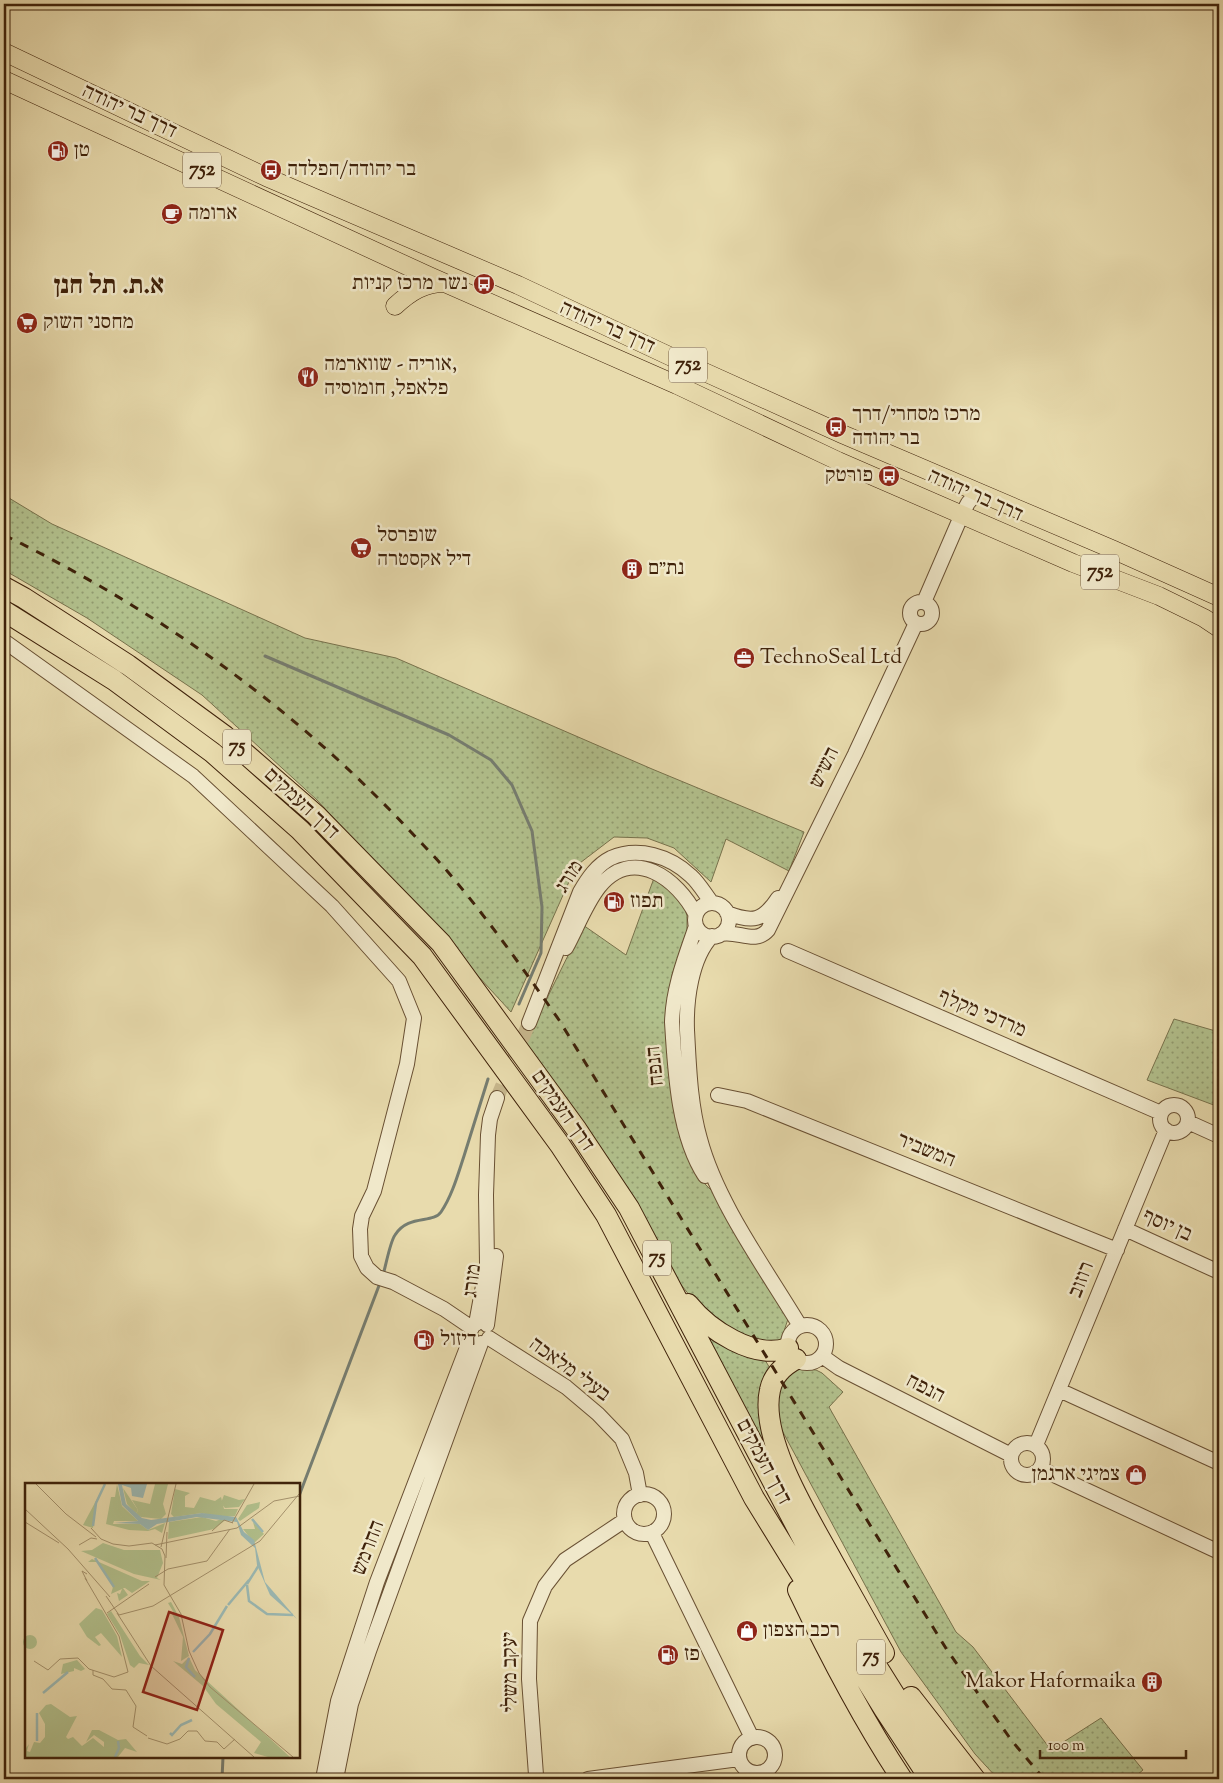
<svg xmlns="http://www.w3.org/2000/svg" width="1223" height="1783" font-family="'Sorts Mill Goudy','Frank Ruhl Libre',serif">
	<style>
		.grass { fill: url(#grass-dots); stroke: #78724c }
		.lines { fill: none; stroke-linecap: round; stroke-linejoin: round }
		.stream { stroke: #767d70; stroke-width: 3 }
		.minor-tunnel { stroke: #c6b68c; stroke-width: 14; stroke-dasharray: 14 7; stroke-linecap: butt }
		.minor-casing { stroke: #695033; stroke-width: 16 }
		.major-casing { stroke: #3f220a; stroke-width: 19 }
		.highway-casing { stroke: #3f220a; stroke-width: 22 }
		.minor { stroke: #f0e8ca; stroke-width: 14 }
		.major { stroke: #e8dbad; stroke-width: 18 }
		.highway { stroke: #e8dbad; stroke-width: 20 }
		.rail { stroke: #3f220a; stroke-width: 3; stroke-dasharray: 9 9; stroke-linecap: butt }
		.labels { text-anchor: middle; dominant-baseline: central; stroke-width: 5; stroke-linejoin: round; paint-order: stroke }
		.shield { fill: #f0e8ca; stroke: #745d44; stroke-width: 1 }
		.shield-label { font-size: 20px; font-weight: bold; fill: #3f220a }
		.street-label { font-size: 21px; fill: #3f220a; stroke: #f0e8ca }
		.poi-label { font-size: 21px; fill: #3f220a; stroke: #f0e8ca; text-anchor: start }
		.district-label { font-size: 26px; font-weight: bold; fill: #3f220a; stroke: #f0e8ca }
		.inset-river { fill: none; stroke: #9bb9b4; stroke-width: 2.5 }
		.inset-road { fill: none; stroke: #a4916c; stroke-width: 1 }
		.view { fill: #8f2418; fill-opacity: 0.15; stroke: #8f2418; stroke-width: 2.5 }
		.inset-edge { fill: none; stroke: #3f220a; stroke-width: 2.5 }
	</style>
	<defs>
		<pattern id="grass-dots" width="8" height="8" patternUnits="userSpaceOnUse" patternTransform="scale(1.25)"><rect width="8" height="8" fill="#b2c18d"/><path d="M2 2h.1M6 6h.1" fill="none" stroke="#929c71" stroke-width="1.8" stroke-linecap="round"/></pattern>
	</defs>
	<rect width="100%" height="100%" fill="#e8dbad"/>
	<filter id="stains"><feTurbulence type="fractalNoise" baseFrequency=".004" numOctaves="4"/><feColorMatrix values="0 0 0 0 .2 0 0 0 0 .09 0 0 0 0 .02 0 0 0 .5 -.17"/></filter>
	<radialGradient id="worn" r=".72"><stop offset=".6" stop-color="#630" stop-opacity="0"/><stop offset="1" stop-color="#630" stop-opacity=".3"/></radialGradient>
	<path class="grass" d="M4,495L52,524L305,638L396,658L652,769L804,832L789,871L726,839L711,882L674,848L647,838L614,837L576,866L511,1012L317,800L202,695L87,618L4,570Z
		M654,878L674,893L685,909L687,916V930L672,975L668,1005L703,1182L715,1194L788,1319L782,1337L783,1347L736,1334L694,1301L675,1277L523,1047L583,925L626,955Z
		M1174,1019L1219,1032V1107L1147,1080Z
		M701,1331L765,1360L771,1370L787,1495Z
		M797,1369L816,1370L822,1373L843,1392L829,1407L956,1632L973,1647L1051,1750L1101,1718L1143,1770L1132,1779H998L975,1754L901,1652L777,1421L780,1384Z"/>
	<g class="lines">
		<path class="stream" d="M265,656L449,735L491,760L512,785L532,831L542,907L541,953L519,1004
			M383,1275C386,1265 390,1242 395,1235C408,1214 433,1224 441,1212C452,1196 458,1174 464,1156C472,1130 480,1105 488,1079
			M299,1496L380,1283
			M222,1779L223,1757"/>
		<path class="minor-tunnel" d="M497,1098L529,1023"/>
		<g class="minor-casing">
			<path id="minor" d="M910 613a11 11 0 1 1 22 0a11 11 0 1 1-22 0Z
				M924,602L962,514L968,503L978,491
				M4,641L193,776L332,906L399,981L414,1018L407,1064L374,1191L362,1216L360,1229L361,1256L367,1268L377,1277L393,1282L444,1309L472,1328
				M695 920a17 17 0 1 1 34 0a17 17 0 1 1-34 0Z
				M727,913C753,923 763,921 778,898
				M696,926C685,958 673,988 672,1022C675,1071 678,1135 705,1176
				M721,934C738,930 755,945 768,930L855,754L916,623
				M712,936C691,958 686,1001 687,1030C689,1066 690,1104 700,1139C717,1203 766,1269 800,1326
				M566,948C577,928 585,905 599,887C633,845 678,879 696,915
				M788,951L1161,1113
				M529,1023L580,892C588,878 597,865 611,858C638,846 670,856 691,876C699,883 705,894 712,903
				M718,1095L747,1101L1117,1250
				M1160 1119a14 14 0 1 1 28 0a14 14 0 1 1-28 0Z
				M1188,1122L1219,1136
				M1125,1229L1219,1272
				M476,1324L487,1264L486,1195L488,1135L490,1119L497,1098
				M788 1344a19 19 0 1 1 38 0a19 19 0 1 1-38 0Z
				M487,1325L496,1256
				M489,1338L566,1387L598,1414L622,1439L636,1473L640,1495
				M822,1356L839,1368L1011,1455
				M1059,1390L1219,1463
				M1011 1459a16 16 0 1 1 32 0a16 16 0 1 1-32 0Z
				M1036,1445L1166,1130
				M1041,1469L1219,1552
				M624 1514a20 20 0 1 1 40 0a20 20 0 1 1-40 0Z
				M652,1533L752,1738
				M739 1755a18 18 0 1 1 36 0a18 18 0 1 1-36 0Z
				M536,1775L529,1679L530,1621L545,1586L565,1560L625,1520
				M323,1779L338,1701L377,1582L471,1337
				M336,1779L351,1704L369,1651L481,1343
				M588,1779L739,1759"/>
		</g>
		<g class="major-casing">
			<path id="major" d="M4,52L266,177L518,285L680,361L842,434L1114,550L1219,597
				M4,80L429,276L677,385L838,461L1073,563L1159,596L1204,618L1219,628
				M395,306C410,292 424,283 445,283"/>
		</g>
		<g class="highway-casing">
			<path id="highway" d="M4,587L24,598L128,665L225,736L316,815L441,943L577,1130L629,1208L834,1598L908,1716L951,1779
				M4,611L114,680L213,753L300,830L422,956L560,1145L606,1215L754,1498L884,1709L930,1779
				M688,1304C709,1330 754,1360 788,1348
				M796,1359C783,1366 773,1375 770,1390C759,1439 809,1518 832,1560C849,1591 867,1622 884,1653
				M798,1590C829,1655 863,1720 902,1779
				M911,1697L975,1779"/>
		</g>
		<use href="#minor" class="minor"/>
		<use href="#major" class="major"/>
		<use href="#highway" class="highway"/>
		<path class="rail" d="M4,535C157,610 293,706 410,831C423,845 436,858 448,872C488,919 524,970 559,1020L947,1650L1012,1741L1044,1779"/>
	</g>
	<defs>
		<g id="fuel-disc" transform="scale(1.125)"><circle r="9.5" fill="#8f2418" stroke="#f0e8ca"/><path d="M-5.5-6h7V0h2V4h1.3V-2.5L3-4.5l.8-.8L6-3V5H2.5V1h-1V6h-7ZM-4.2-4.7v3.2H.2V-4.7Z" fill="#fff"/></g>
		<g id="bus-disc" transform="scale(1.125)"><circle r="9.5" fill="#8f2418" stroke="#f0e8ca"/><path d="M-5-6H5V4H4V6H2V4H-2V6H-4V4H-5ZM-3.5-4V0h7V-4ZM-3.5 1.2v1.5H-2V1.2ZM2 1.2v1.5H3.5V1.2Z" fill="#fff"/></g>
		<g id="cafe-disc" transform="scale(1.125)"><circle r="9.5" fill="#8f2418" stroke="#f0e8ca"/><path d="M-5.5-4.5H6V0H3Q3 3.5 0 3.5H-2.5Q-5.5 3.5-5.5 0ZM3-3.2v2h1.7v-2ZM-6 4.5H4V6H-6Z" fill="#fff"/></g>
		<g id="supermarket-disc" transform="scale(1.125)"><circle r="9.5" fill="#8f2418" stroke="#f0e8ca"/><path d="M-6-5.5h2.5l.6 2H6L4.5 2H-2.5L-4.4-4H-6ZM-1.5 3.2a1.3 1.3 0 1 0 .1 0ZM3 3.2a1.3 1.3 0 1 0 .1 0Z" fill="#fff"/></g>
		<g id="restaurant-disc" transform="scale(1.125)"><circle r="9.5" fill="#8f2418" stroke="#f0e8ca"/><path d="M-5-6h1v4h1v-4h1v4h1v-4h1v5L-1.5 .5V6h-2V.5L-5-1ZM5-6V6H3V1.5H1.5Q1.5-4 5-6Z" fill="#fff"/></g>
		<g id="building-disc" transform="scale(1.125)"><circle r="9.5" fill="#8f2418" stroke="#f0e8ca"/><path d="M-4-6H4V6H1V3H-1V6H-4ZM-2.5-4.3h1.7v1.8h-1.7ZM.8-4.3h1.7v1.8H.8ZM-2.5-1h1.7V.8h-1.7ZM.8-1h1.7V.8H.8Z" fill="#fff"/></g>
		<g id="office-disc" transform="scale(1.125)"><circle r="9.5" fill="#8f2418" stroke="#f0e8ca"/><path d="M-6-3h4V-5.5h4V-3h4V5H-6ZM-1-4.5V-3h2v-1.5ZM-6 0V1H6V0Z" fill="#fff"/></g>
		<g id="shop-disc" transform="scale(1.125)"><circle r="9.5" fill="#8f2418" stroke="#f0e8ca"/><path d="M-5-2.5h2.3a2.7 3.5 0 0 1 5.4 0H5L5.5 6h-11ZM-1.5-2.5h3a1.5 2.3 0 0 0-3 0Z" fill="#fff"/></g>
	</defs>
	<g fill-rule="evenodd">
		<use href="#fuel-disc" x="58" y="151"/>
		<use href="#bus-disc" x="271" y="170"/>
		<use href="#cafe-disc" x="172" y="214"/>
		<use href="#bus-disc" x="484" y="284"/>
		<use href="#supermarket-disc" x="27" y="323"/>
		<use href="#restaurant-disc" x="308" y="377"/>
		<use href="#bus-disc" x="836" y="427"/>
		<use href="#bus-disc" x="889" y="476"/>
		<use href="#supermarket-disc" x="361" y="548"/>
		<use href="#building-disc" x="632" y="569"/>
		<use href="#office-disc" x="744" y="658"/>
		<use href="#fuel-disc" x="614" y="902"/>
		<use href="#fuel-disc" x="424" y="1340"/>
		<use href="#shop-disc" x="1136" y="1475"/>
		<use href="#shop-disc" x="747" y="1631"/>
		<use href="#fuel-disc" x="668" y="1655"/>
		<use href="#building-disc" x="1152" y="1682"/>
	</g>
	<g class="labels">
		<g class="shield">
			<rect x="183" y="152.5" width="38" height="35" rx="4"/>
			<rect x="669" y="347.5" width="38" height="35" rx="4"/>
			<rect x="1081" y="554.5" width="38" height="35" rx="4"/>
			<rect x="223" y="729.5" width="28" height="35" rx="4"/>
			<rect x="643" y="1240.5" width="28" height="35" rx="4"/>
			<rect x="857" y="1639.5" width="28" height="35" rx="4"/>
		</g>
		<g class="shield-label">
			<text x="202" y="170">752</text>
			<text x="688" y="365">752</text>
			<text x="1100" y="572">752</text>
			<text x="237" y="747">75</text>
			<text x="657" y="1258">75</text>
			<text x="871" y="1657">75</text>
		</g>
		<g class="street-label">
			<text transform="translate(129 112) rotate(25)">דרך בר יהודה</text>
			<text transform="translate(607 328) rotate(24)">דרך בר יהודה</text>
			<text transform="translate(975 496) rotate(24)">דרך בר יהודה</text>
			<text transform="translate(825 768) rotate(-64)">השיש</text>
			<text transform="translate(301 804) rotate(43)">דרך העמקים</text>
			<text transform="translate(570 877) rotate(-57)">מורג</text>
			<text transform="translate(982 1014) rotate(23)">מרדכי מקלף</text>
			<text transform="translate(656 1066) rotate(-96)">הנפח</text>
			<text transform="translate(562 1111) rotate(55)">דרך העמקים</text>
			<text transform="translate(926 1151) rotate(22)">המשביר</text>
			<text transform="translate(1167 1226) rotate(24)">בן יוסף</text>
			<text transform="translate(1082 1280) rotate(-68)">רוזוב</text>
			<text transform="translate(473 1281) rotate(-83)">מורג</text>
			<text transform="translate(569 1370) rotate(36)">בעלי מלאכה</text>
			<text transform="translate(925 1389) rotate(27)">הנפח</text>
			<text transform="translate(763 1462) rotate(62)">דרך העמקים</text>
			<text transform="translate(369 1548) rotate(-69)">החרמש</text>
			<text transform="translate(511 1672) rotate(-91)">יעקב משלי</text>
		</g>
		<g class="poi-label">
			<text x="74" y="151">טן</text>
			<text x="287" y="170">בר יהודה/הפלדה</text>
			<text x="188" y="214">ארומה</text>
			<text x="468" y="284" text-anchor="end">נשר מרכז קניות</text>
			<text x="43" y="323">מחסני השוק</text>
			<text x="324" y="365">אוריה - שווארמה,<tspan x="324" dy="24">פלאפל, חומוסיה</tspan></text>
			<text x="852" y="415">מרכז מסחרי/דרך<tspan x="852" dy="24">בר יהודה</tspan></text>
			<text x="873" y="476" text-anchor="end">פורטק</text>
			<text x="377" y="536">שופרסל<tspan x="377" dy="24">דיל אקסטרה</tspan></text>
			<text x="648" y="569">נת״ם</text>
			<text x="760" y="658">TechnoSeal Ltd</text>
			<text x="630" y="902">תפוז</text>
			<text x="440" y="1340">דיזול</text>
			<text x="1120" y="1475" text-anchor="end">צמיגי ארגמן</text>
			<text x="763" y="1631">רכב הצפון</text>
			<text x="684" y="1655">פז</text>
			<text x="1136" y="1682" text-anchor="end">Makor Haformaika</text>
		</g>
		<g class="district-label">
			<text x="109" y="286">א.ת. תל חנן</text>
		</g>
	</g>
	<g transform="translate(25 1483)">
		<rect width="275" height="275" fill="#e8dbad"/>
		<path d="M80,1L70,23L68,45L58,42ZM92,1L97,23L113,38H89L88,41H115L123,47L140,40L137,50L130,46L123,48L104,47L81,41L86,14H90ZM130,1H143L138,21L141,31L136,36L116,34L111,31L113,27L107,17L125,21ZM199,12L214,17L220,16L214,24L200,25L196,20ZM235,19L234,25L215,38L213,36L222,22ZM177,34L191,38L199,35L208,36H202L189,46L143,56L144,39ZM228,39L239,51L229,60L218,46H230ZM78,60L99,67H135L138,80L132,95L136,97L109,91L56,68L67,67ZM67,76L117,98H125L107,110L100,105H98L103,112L94,118L92,110L95,111L97,106L86,111L88,104L72,79H63ZM146,119L154,134L164,173L156,178L158,154L147,131L149,130L143,120ZM71,125L77,127L92,153L97,174L76,150L70,154L76,162L74,163L62,154L54,141ZM86,128L115,173L124,182L114,180L109,185L105,182L95,152L82,131ZM164,174L170,187L265,274H243L229,270L236,259L191,221L178,203L148,178L157,181Z" fill="#b2c18d"/>
		<path d="M150,6L165,10L160,13V24L169,25L175,14L190,18L196,14L199,26H213L210,33L190,34L177,30L149,34L146,31ZM26,221L45,234L52,233L41,254L43,256L48,254L57,263L68,255L79,264V259L69,252L61,259L67,247H74L93,257L101,256L112,269L100,265L93,274H0V259L1,265L4,261L2,268L5,269L9,259L15,260L20,254V241L14,230L21,222Z" fill="#b2c18d"/>
		<path d="M98,5L113,27L111,31L102,21ZM-2 159a7 7 0 1 1 14 0a7 7 0 1 1-14 0Z" fill="#b2c18d"/>
		<path d="M52,177L60,186L56,188L49,185V188L36,191L38,181Z" fill="#b2c18d"/>
		<path d="M93,1H122L118,15L107,13L106,5L97,2L101,21L117,35L126,37L177,30L211,34L219,49L229,57L240,99L272,136L245,112L232,82L230,65L216,52L212,39L172,34L132,41L123,47L115,41L89,40L113,38L97,22Z" fill="#9bb9b4"/>
		<path class="inset-river" d="M227,36L238,49M68,43L71,20L80,1M70,75L89,104M222,101L234,82M222,102L224,118L242,131L268,132M203,122L224,97M168,169L185,151L202,123M164,175L161,184L170,194M18,210L43,189M145,250L147,252L156,242L167,237M12,258V230M90,274L94,265L93,258"/>
		<path class="inset-road" d="M11,1L41,31L71,54M0,26L43,66L85,114M0,39L34,60M207,40L229,1M66,45L76,56L88,61L104,63L127,60L137,66L140,73L139,102L156,131L164,168L174,190L185,204L268,274M187,48L199,37L208,40M54,62L66,55L72,56M130,62L212,45L249,18L275,13M136,64L151,1M141,75L142,49M62,91L57,88L62,98M130,94L143,86L182,78L205,46M81,113L94,132L128,123L235,58L274,11M82,130L124,101M92,130L126,183L229,274M9,178L23,187L35,176L53,175L64,186L89,194L103,189L94,153L60,95M68,187V192L78,196L87,206L101,207L111,223L108,244L122,253M123,255L142,261L155,256L163,248H172L180,258L192,259L199,266L210,256"/>
		<path class="view" d="M144,129L198,147L172,227L118,209Z"/>
		<rect width="275" height="275" class="inset-edge"/>
	</g>
	<rect width="1223" height="1783" fill="none" stroke="#e8dbad" stroke-width="20"/>
	<rect x="5" y="5" width="1213" height="1773" fill="none" stroke="#3f220a" stroke-width="2.5"/>
	<rect x="10" y="10" width="1203" height="1763" fill="none" stroke="#3f220a"/>
	<path d="M1040 1750v8h146v-8" fill="none" stroke="#3f220a" stroke-width="2.5"/>
	<text x="1048" y="1750" font-size="15" fill="#3f220a" stroke="#f0e8ca" stroke-width="4" paint-order="stroke">100 m</text>
	<rect width="100%" height="100%" filter="url(#stains)"/>
	<rect width="100%" height="100%" fill="url(#worn)"/>
</svg>
